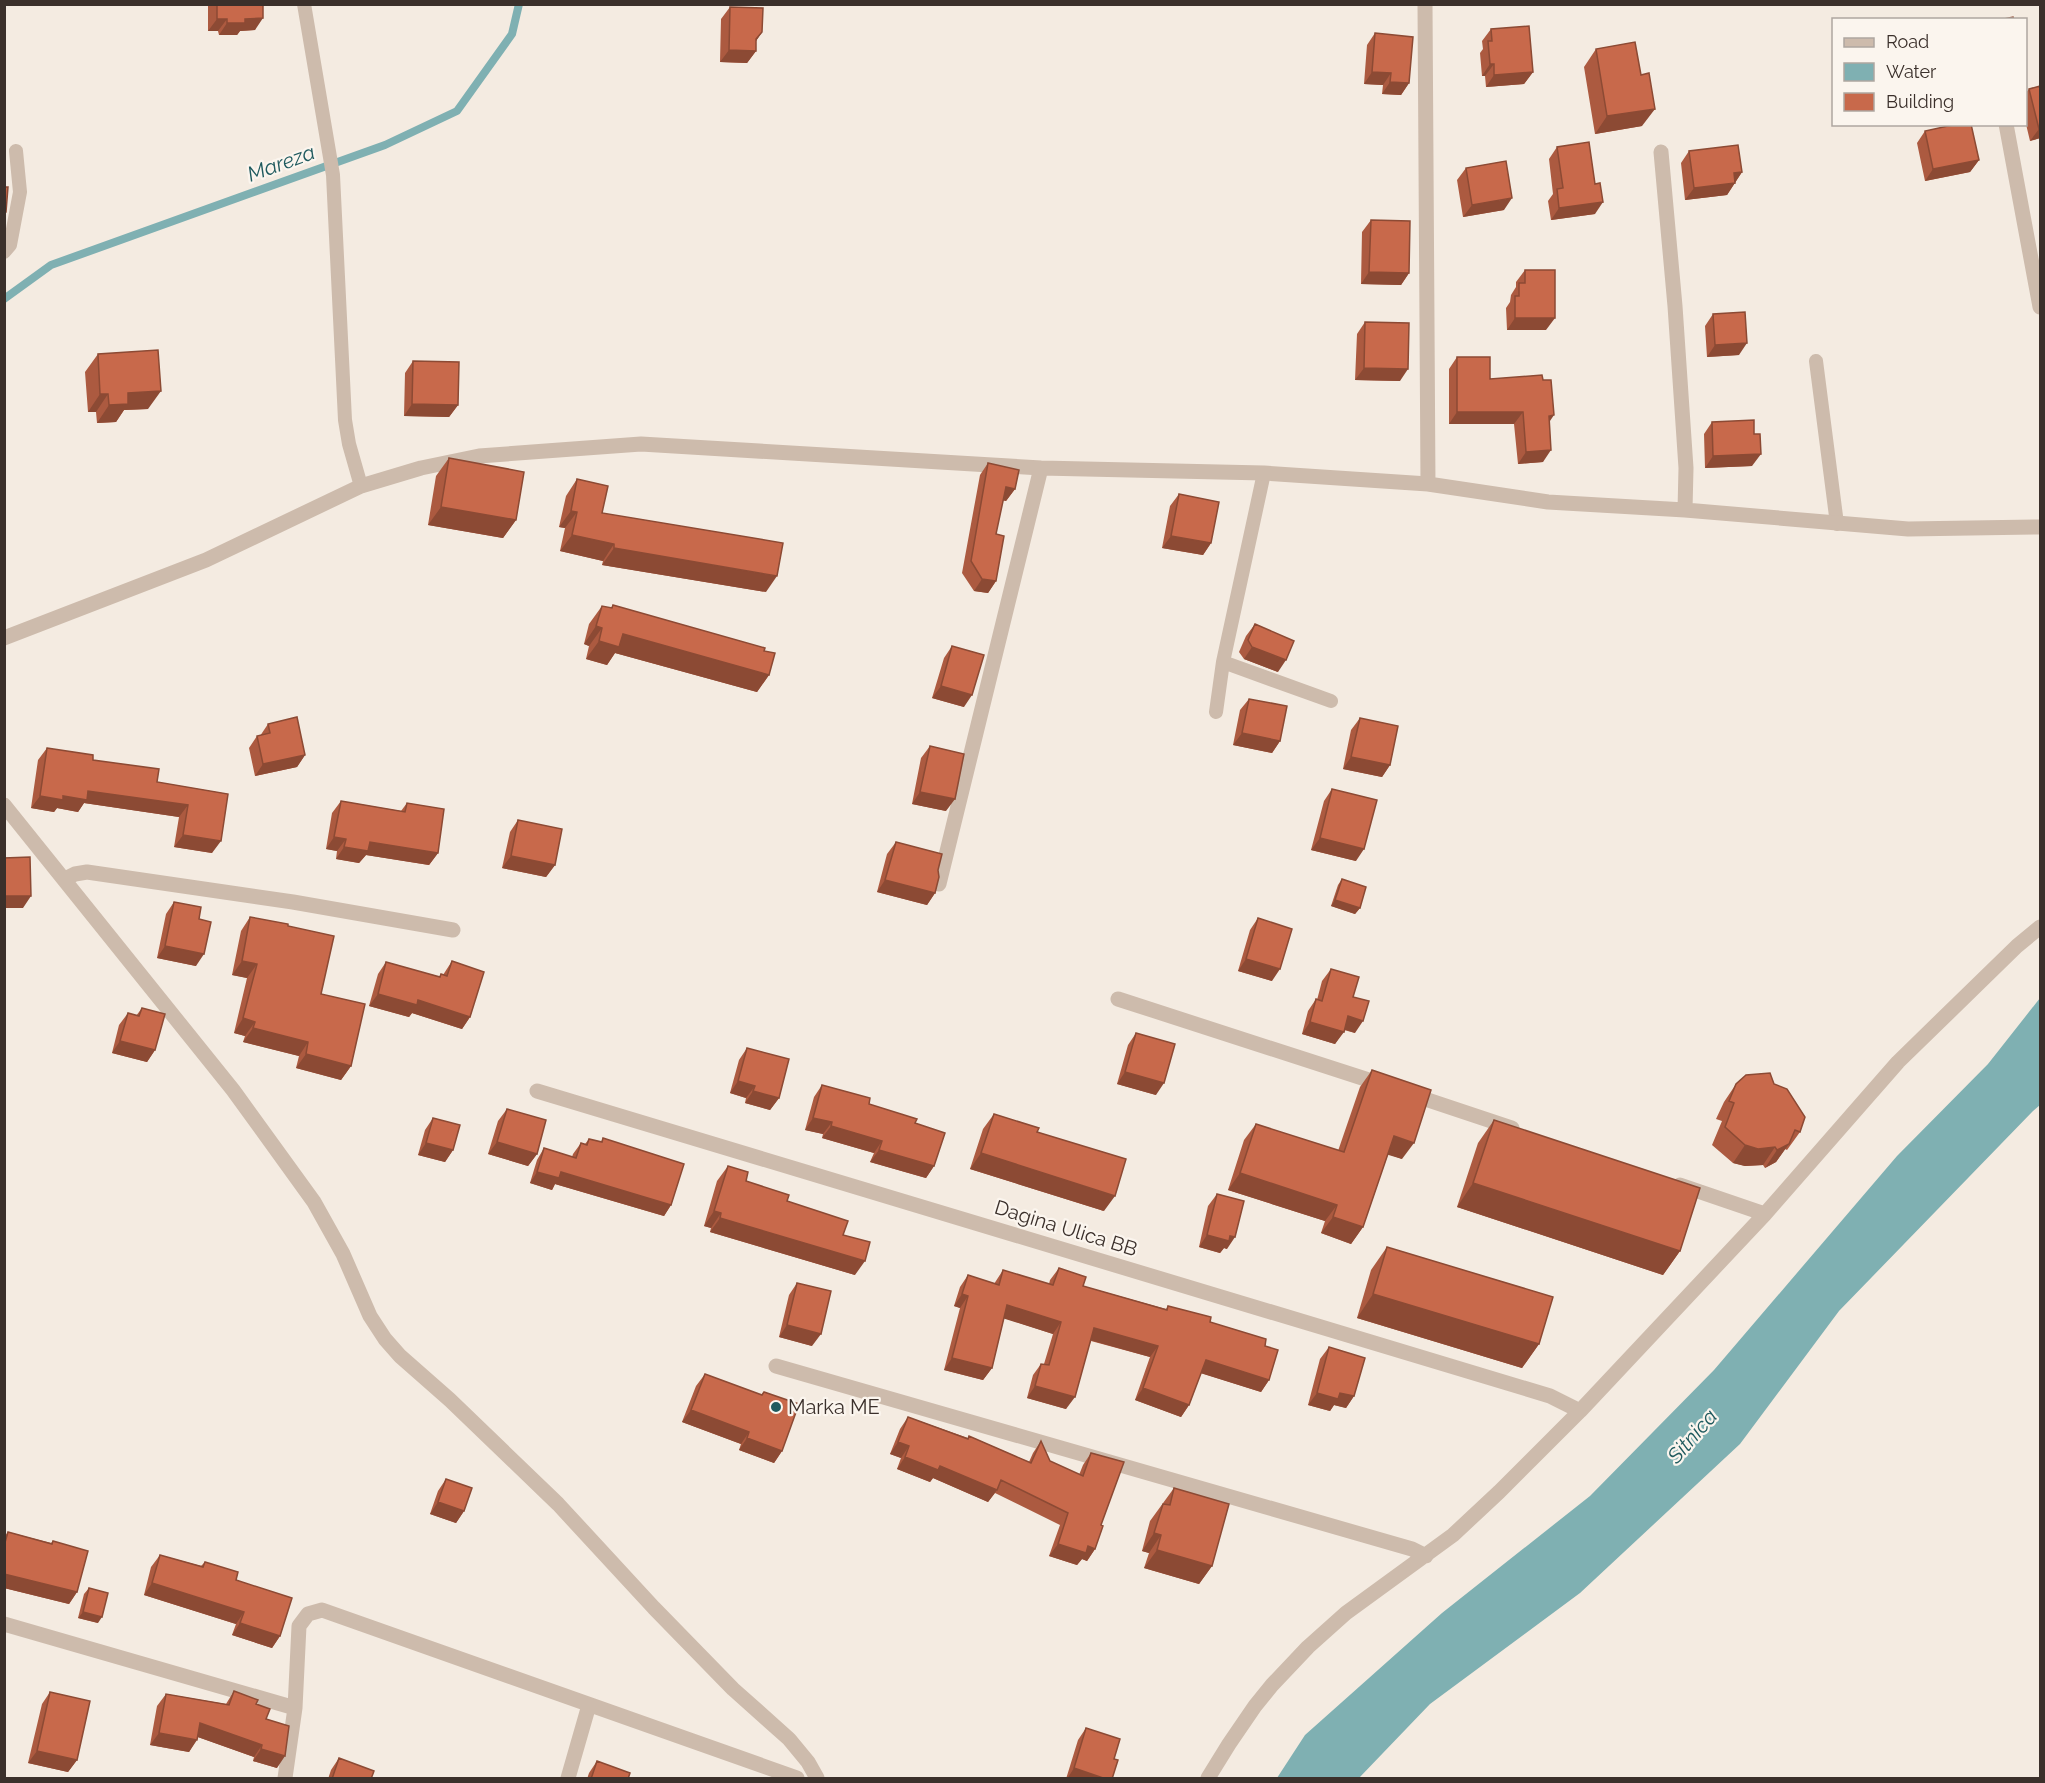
<svg xmlns="http://www.w3.org/2000/svg" width="2045" height="1783" font-family="Raleway,sans-serif">
	<style>
		.water { fill: #7fb0b2 }
		.lines { fill: none; stroke-linecap: round; stroke-linejoin: round }
		.stream { stroke: #7fb0b2; stroke-width: 8 }
		.service { stroke: #cdbbac; stroke-width: 14 }
		.minor { stroke: #cdbbac; stroke-width: 15 }
		.wall { fill: #ac5a40 }
		.shaded-wall { fill: #8c4a34 }
		.building { fill: #c8694b; stroke: #8c4a34; stroke-width: 1.5 }
		.poi-dot { fill: #1f5a5e; stroke: #fbf5ee; stroke-width: 2 }
		.labels { text-anchor: middle; dominant-baseline: central; stroke-width: 4.5; stroke-linejoin: round; paint-order: stroke }
		.street-label { font-size: 20px; fill: #3b302b; stroke: #fbf5ee }
		.poi-label { font-size: 20px; fill: #3b302b; stroke: #fbf5ee; text-anchor: start }
		.water-label { font-size: 21px; font-style: italic; fill: #1f5a5e; stroke: #fbf5ee }
	</style>
	<rect width="100%" height="100%" fill="#f4ebe1"/>
	<path class="water" d="M2040,998V1105L2033,1111L1839,1311L1740,1444L1580,1593L1430,1704L1359,1778H1277L1305,1735L1442,1613L1590,1496L1714,1370L1897,1156L1988,1064Z"/>
	<g class="lines">
		<path class="stream" d="M4,299L51,265L385,145L457,111L512,34L519,4"/>
		<path class="service" d="M304,4L333,175L345,420L349,444L361,486
			M4,252L10,245L20,192L16,151
			M1816,361L1837,524
			M1223,662L1331,701
			M1216,712L1223,662L1264,473"/>
		<path class="minor" d="M1425,4L1428,484
			M2006,124L2040,307
			M1661,152L1675,306L1686,468L1685,510
			M4,638L206,560L361,486L421,468L479,456L641,444L1041,468L1264,473L1428,484L1548,502L1685,510L1908,529L2040,527
			M4,805L233,1090L314,1202L343,1254L370,1316L385,1339L400,1356L450,1400L558,1504L654,1608L733,1689L789,1739L808,1762L817,1778
			M65,879L75,874L87,872L293,902L453,930
			M939,884L1041,468
			M1118,999L1384,1085
			M537,1091L1550,1396L1580,1411
			M1410,1094L1512,1128
			M1680,1185L1765,1214
			M776,1366L1412,1549L1426,1556
			M4,1624L295,1708
			M285,1778L295,1708L299,1626L308,1614L322,1610L797,1778
			M568,1778L589,1705
			M1208,1778L1229,1744L1255,1706L1272,1685L1308,1647L1346,1613L1453,1535L1499,1492L1580,1411L1765,1214L1898,1062L2017,946L2040,927"/>
	</g>
	<path class="wall" d="M208,4H263L255,30L240,31L237,35H219L218,31H208Z
		M730,7L762,32L756,41V51L747,63L720,62L721,19Z
		M1491,29L1533,72L1524,84L1486,87L1485,76H1482L1480,53L1483,49L1482,41Z
		M1375,33L1409,83L1401,95L1382,94L1383,85L1364,84L1367,45Z
		M1596,49L1642,126L1595,134L1584,67Z
		M2040,86V138L2030,141L2025,120V94L2029,89Z
		M1925,131L1979,160L1970,172L1925,181L1917,143Z
		M1557,147L1595,214L1551,220L1548,201L1553,194L1549,159Z
		M1689,151L1742,172L1727,195L1685,200L1681,163Z
		M1466,168L1504,210L1463,217L1457,180Z
		M1371,220L1409,273L1401,285L1361,284L1362,232Z
		M1525,270L1546,330H1507L1506,308L1510,302L1511,295L1516,287V282Z
		M1713,314L1739,355L1707,357L1705,326Z
		M1365,322L1400,381L1355,380L1357,334Z
		M98,354L148,409L124,410L116,422L97,423L96,412H88L85,372Z
		M1457,357L1490,379L1543,380L1549,423L1543,462L1518,464L1514,424H1449V369Z
		M413,361L458,405L449,417L404,416L405,373Z
		M1712,422L1754,434L1752,466L1705,468L1704,434Z
		M449,458L516,520L503,538L428,525L436,476Z
		M988,463L1015,489L1006,501L1003,500L996,534V581L988,593L974,591L962,573L980,475Z
		M577,479L602,513L766,592L602,565L603,561L560,551L565,528L559,527L566,496Z
		M1179,494L1211,543L1203,555L1162,548L1170,506Z
		M613,605L764,651L769,675L757,692L615,653L607,665L586,659L589,646L584,644L589,624L602,606L611,608Z
		M1255,624L1278,672L1244,659L1239,652L1246,636Z
		M952,646L964,707L932,698L944,658Z
		M1249,699L1280,741L1272,753L1233,745L1240,710Z
		M1360,718L1390,765L1382,777L1343,769L1351,730Z
		M268,724L305,755L297,767L255,776L249,748L257,736H260Z
		M930,746L946,811L912,804L921,758Z
		M47,748L93,760L157,782L228,794L212,853L174,847L179,817L84,803L78,812L57,808L54,812L31,808L38,760Z
		M1332,789L1356,861L1311,850L1324,801Z
		M341,801L401,811L407,803L438,853L429,865L366,855L359,863L336,859L337,851L326,849L332,813Z
		M518,820L555,865L546,877L502,868L510,832Z
		M896,842L938,870L935,893L927,905L877,892L887,854Z
		M1342,879L1360,908L1355,914L1331,906L1338,885Z
		M174,902L199,919L196,966L157,958L166,914Z
		M250,917L288,926L321,994L351,1066L341,1080L296,1068L299,1056L243,1042L245,1036L234,1033L247,978L232,975L241,931Z
		M1258,918L1272,981L1238,971L1250,930Z
		M452,961L470,1017L462,1029L412,1013L409,1017L369,1006L378,974L386,962L439,977L441,974L443,975Z
		M1331,969L1353,997L1355,1033L1344,1030L1335,1044L1302,1034L1308,1011L1316,999L1317,1000L1322,981Z
		M142,1008L155,1050L147,1062L112,1053L119,1025L128,1013L136,1016Z
		M1136,1033L1156,1095L1117,1084L1128,1045Z
		M747,1048L779,1098L770,1110L745,1103L746,1098L730,1093L739,1060Z
		M1372,1070L1402,1159L1388,1154L1363,1227L1351,1244L1321,1233L1325,1221L1228,1190L1244,1140L1256,1124L1338,1151L1360,1087Z
		M1736,1084H1774L1800,1132L1787,1150L1785,1149L1776,1162L1765,1168L1763,1165L1745,1166L1733,1163L1712,1145L1722,1121L1716,1119L1724,1102Z
		M822,1085L915,1123L934,1166L926,1178L870,1162L874,1153L822,1138L823,1134L805,1130L814,1097Z
		M507,1109L537,1154L528,1166L488,1154L498,1121Z
		M994,1114L1037,1132L1104,1211L970,1169L983,1129Z
		M433,1118L453,1150L445,1162L418,1155L425,1130Z
		M1494,1120L1680,1251L1663,1275L1457,1207L1478,1143Z
		M603,1138L671,1205L664,1216L555,1184L552,1190L530,1183L537,1160L544,1148L572,1157L573,1154L581,1143L585,1144L589,1139L601,1142Z
		M728,1166L746,1181L787,1201L843,1235L855,1275L710,1232L711,1228L704,1226L717,1181Z
		M1217,1194L1227,1249L1224,1248L1220,1253L1199,1247L1208,1206Z
		M1387,1247L1539,1344L1522,1368L1357,1318L1371,1270Z
		M1059,1268L1083,1286L1166,1309L1168,1306L1210,1322L1265,1346L1269,1380L1261,1392L1201,1373L1189,1405L1181,1417L1135,1400L1150,1357L1091,1341L1066,1409L1027,1398L1033,1375L1041,1364H1044L1053,1334L1004,1318L992,1368L983,1380L944,1370L960,1308L954,1306L960,1287L968,1275L994,1284L1003,1270L1049,1284L1050,1280Z
		M797,1283L812,1346L779,1337L789,1295Z
		M1329,1347L1354,1396L1346,1408L1334,1405L1330,1411L1308,1405L1320,1359Z
		M705,1374L761,1395L764,1392L782,1451L774,1463L739,1450L741,1444L682,1422L696,1386Z
		M908,1417L968,1438L969,1436L1029,1462L1033,1453L1041,1441L1050,1461L1079,1475L1083,1465L1091,1453L1101,1525L1095,1549L1087,1561L1082,1559L1077,1565L1049,1556L1060,1525L995,1493L988,1502L933,1478L930,1482L897,1469L901,1458L890,1454L900,1429Z
		M446,1479L464,1511L456,1523L430,1514L438,1491Z
		M1174,1488L1212,1566L1199,1584L1144,1568L1149,1553L1142,1551L1150,1521Z
		M8,1532L51,1543L53,1541L77,1592L69,1604L4,1588V1537Z
		M160,1555L201,1566L205,1562L236,1580L280,1636L272,1648L232,1635L236,1624L144,1595L151,1567Z
		M89,1588L98,1623L78,1618L84,1594Z
		M234,1691L256,1704L266,1719L277,1768L253,1761L254,1757L198,1737L189,1752L150,1745L157,1706L166,1694L226,1704Z
		M50,1692L77,1760L68,1772L28,1763L42,1704Z
		M1086,1728L1112,1779H1066L1078,1740Z
		M339,1758L371,1779H328L331,1770Z
		M597,1761L628,1779H587L589,1773Z"/>
	<path class="shaded-wall" d="M263,18L255,30L240,31L237,35H219L227,23L245,19Z
		M217,19H227L218,31H208Z
		M762,32L754,44L756,51L747,63L720,62L729,50L756,39Z
		M1490,64H1494L1485,76H1482Z
		M1372,72L1391,73L1383,85L1364,84Z
		M1533,72L1524,84L1486,87L1494,75Z
		M1390,82L1409,83L1401,95L1382,94Z
		M1655,109L1642,126L1595,134L1607,116Z
		M2040,128V138L2030,141L2039,129Z
		M1979,160L1970,172L1925,181L1933,169Z
		M1742,172L1727,195L1685,200L1694,188L1734,173Z
		M1512,198L1504,210L1463,217L1472,205Z
		M1603,202L1595,214L1551,220L1559,208Z
		M1369,272L1409,273L1401,285L1361,284Z
		M1515,318H1555L1546,330H1507Z
		M1747,343L1739,355L1707,357L1715,345Z
		M1364,368L1408,369L1400,381L1355,380Z
		M161,391L148,409L124,410L116,422L97,423L109,405L128,393Z
		M100,394H108L96,412H88Z
		M412,404L458,405L449,417L404,416Z
		M1457,412H1523L1514,424H1449Z
		M1554,415L1546,427L1549,416Z
		M1551,450L1543,462L1518,464L1526,452Z
		M1761,454L1752,466L1705,468L1713,456Z
		M1006,487L1015,489L1006,501L997,499Z
		M441,507L516,520L503,538L428,525Z
		M571,511L577,512L565,528L559,527Z
		M572,535L614,544L603,561L560,551Z
		M1171,536L1211,543L1203,555L1162,548Z
		M614,548L777,576L766,592L602,565Z
		M982,579L996,581L988,593L974,591Z
		M596,626L602,628L589,646L584,644Z
		M623,634L769,675L757,692L615,653L607,665L586,659L599,641Z
		M1252,647L1286,660L1278,672L1244,659Z
		M941,686L972,695L964,707L932,698Z
		M1242,733L1280,741L1272,753L1233,745Z
		M305,755L297,767L255,776L263,764Z
		M1351,757L1390,765L1382,777L1343,769Z
		M88,791L188,805L179,817L84,803L78,812L57,808L54,812L31,808L40,796H63Z
		M920,792L955,799L946,811L912,804Z
		M183,835L221,841L212,853L174,847Z
		M334,837L346,839L337,851L326,849Z
		M1320,838L1364,849L1356,861L1311,850Z
		M370,842L438,853L429,865L366,855L359,863L336,859L344,847Z
		M511,856L555,865L546,877L502,868Z
		M885,880L935,893L927,905L877,892Z
		M4,896H31L23,908H4Z
		M1335,900L1360,908L1355,914L1331,906Z
		M165,946L204,954L196,966L157,958Z
		M1246,959L1280,969L1272,981L1238,971Z
		M242,961L257,964L247,978L232,975Z
		M378,994L418,1000L470,1017L462,1029L412,1013L409,1017L369,1006Z
		M1348,1016L1363,1021L1355,1033L1340,1028Z
		M243,1018L255,1022L245,1036L234,1033Z
		M1310,1022L1344,1032L1335,1044L1302,1034Z
		M253,1028L308,1042L299,1056L243,1042Z
		M120,1041L155,1050L147,1062L112,1053Z
		M306,1054L351,1066L341,1080L296,1068Z
		M1125,1072L1164,1083L1156,1095L1117,1084Z
		M738,1081L755,1086L746,1098L730,1093Z
		M753,1091L779,1098L770,1110L745,1103Z
		M813,1118L832,1122L823,1134L805,1130Z
		M831,1126L882,1141L874,1153L822,1138Z
		M1394,1136L1414,1143L1402,1159L1382,1153Z
		M497,1142L537,1154L528,1166L488,1154Z
		M426,1143L453,1150L445,1162L418,1155Z
		M1789,1144L1776,1162L1765,1168L1777,1150Z
		M1745,1145L1775,1147L1763,1165L1745,1166L1733,1163Z
		M879,1150L934,1166L926,1178L870,1162Z
		M981,1153L1115,1196L1104,1211L970,1169Z
		M537,1172H561L671,1205L664,1216L555,1184L552,1190L530,1183Z
		M1240,1173L1337,1205L1325,1221L1228,1190Z
		M1473,1183L1680,1251L1663,1275L1457,1207Z
		M714,1211L721,1213L711,1228L704,1226Z
		M1333,1217L1363,1227L1351,1244L1321,1233Z
		M720,1218L865,1261L855,1275L710,1232Z
		M1207,1235L1230,1236L1235,1237L1227,1249L1224,1248L1220,1253L1199,1247Z
		M962,1294L968,1296L960,1308L954,1306Z
		M1373,1294L1539,1344L1522,1368L1357,1318Z
		M1007,1305L1061,1322L1053,1334L999,1317Z
		M787,1325L821,1334L812,1346L779,1337Z
		M1094,1328L1158,1346L1150,1357L1086,1339Z
		M952,1358L992,1368L983,1380L944,1370Z
		M1206,1360L1269,1380L1261,1392L1197,1372Z
		M1035,1386L1075,1397L1066,1409L1027,1398Z
		M1143,1388L1189,1405L1181,1417L1135,1400Z
		M1317,1393H1340L1354,1396L1346,1408L1334,1405L1330,1411L1308,1405Z
		M691,1410L749,1432L741,1444L682,1422Z
		M747,1438L782,1451L774,1463L739,1450Z
		M898,1442L909,1446L901,1458L890,1454Z
		M905,1457L940,1466L997,1490L988,1502L933,1478L930,1482L897,1469Z
		M438,1502L464,1511L456,1523L430,1514Z
		M1154,1533L1161,1535L1149,1553L1142,1551Z
		M1058,1544L1088,1546L1095,1549L1087,1561L1082,1559L1077,1565L1049,1556Z
		M1157,1550L1212,1566L1199,1584L1144,1568Z
		M4,1574L77,1592L69,1604L4,1588Z
		M152,1583L244,1612L236,1624L144,1595Z
		M83,1612L102,1617L98,1623L78,1618Z
		M240,1623L280,1636L272,1648L232,1635Z
		M200,1723L262,1745L254,1757L192,1735Z
		M159,1733L197,1740L189,1752L150,1745Z
		M261,1749L285,1756L277,1768L253,1761Z
		M37,1751L77,1760L68,1772L28,1763Z
		M1074,1768L1106,1779H1067Z"/>
	<path class="building" d="M217,4H263V18L245,19V23H227V19H217Z
		M730,7L763,8L762,32L756,39V51L729,50Z
		M2013,17L2014,20H1999Z
		M1529,26L1533,72L1494,75V64H1490L1488,41H1492L1491,29Z
		M1375,33L1413,37L1409,83L1390,82L1391,73L1372,72Z
		M1635,42L1641,75L1649,73L1655,109L1607,116L1596,49Z
		M2040,86V128L2039,129L2029,89Z
		M1957,124H1971L1979,160L1933,169L1925,131Z
		M1589,142L1595,184L1600,183L1603,202L1559,208L1557,189L1563,188L1557,147Z
		M1738,145L1742,172L1734,173L1735,183L1694,188L1689,151Z
		M1506,161L1512,198L1472,205L1466,168Z
		M4,187H8L6,212H4Z
		M1371,220L1410,221L1409,273L1369,272Z
		M1525,270H1555V318H1515V296H1519V283H1525Z
		M1745,312L1747,343L1715,345L1713,314Z
		M1365,322L1409,323L1408,369L1364,368Z
		M158,350L161,391L128,393V404L109,405L108,394H100L98,354Z
		M1457,357H1490V379L1542,375L1543,380H1551L1554,415L1549,416L1551,450L1526,452L1523,412H1457Z
		M413,361L459,362L458,405L412,404Z
		M1754,420V434H1760L1761,454L1713,456L1712,422Z
		M449,458L524,472L516,520L441,507Z
		M988,463L1019,470L1015,489L1006,487L996,534L1004,536L996,581L982,579L971,561Z
		M577,479L608,486L602,513L783,543L777,576L614,548V544L572,535L577,512L571,511Z
		M1179,494L1219,502L1211,543L1171,536Z
		M613,605L765,648L764,651L775,653L769,675L623,634L619,647L599,641L602,628L596,626L602,606L612,608Z
		M1255,624L1294,641L1286,660L1252,647L1248,640Z
		M952,646L984,655L972,695L941,686Z
		M1249,699L1287,706L1280,741L1242,733Z
		M297,717L305,755L263,764L257,736L270,733L268,724Z
		M1360,718L1398,726L1390,765L1351,757Z
		M930,746L964,754L955,799L920,792Z
		M47,748L93,755V760L159,769L157,782L228,794L221,841L183,835L188,805L88,791L87,800L63,796V800L40,796Z
		M1332,789L1377,800L1364,849L1320,838Z
		M341,801L405,812L407,803L444,809L438,853L370,842L368,851L344,847L346,839L334,837Z
		M518,820L562,829L555,865L511,856Z
		M896,842L942,854L938,870L939,877L935,893L885,880Z
		M30,857L31,896H4V858Z
		M1342,879L1366,887L1360,908L1335,900Z
		M174,902L201,907L199,919L211,922L204,954L165,946Z
		M250,917L288,924V926L334,936L321,994L365,1004L351,1066L306,1054L308,1042L253,1028L255,1022L243,1018L257,964L242,961Z
		M1258,918L1292,929L1280,969L1246,959Z
		M452,961L484,972L470,1017L418,1000L417,1005L378,994L386,962L440,977L441,974L447,976Z
		M1331,969L1359,977L1353,997L1369,1001L1363,1021L1348,1016L1344,1032L1310,1022L1316,999L1322,1001Z
		M142,1008L165,1014L155,1050L120,1041L128,1013L139,1016Z
		M1136,1033L1175,1044L1164,1083L1125,1072Z
		M747,1048L789,1059L779,1098L753,1091L755,1086L738,1081Z
		M1372,1070L1431,1090L1414,1143L1394,1136L1363,1227L1333,1217L1337,1205L1240,1173L1256,1124L1344,1152Z
		M1770,1073L1774,1084L1787,1089L1805,1117L1800,1132L1795,1130L1789,1144L1777,1150L1775,1147L1758,1149L1745,1145L1725,1127L1734,1103L1729,1101L1736,1084L1746,1075Z
		M822,1085L870,1098L869,1104L917,1119L915,1123L945,1133L934,1166L879,1150L882,1141L831,1126L832,1122L813,1118Z
		M507,1109L546,1120L537,1154L497,1142Z
		M994,1114L1039,1128L1037,1132L1126,1159L1115,1196L981,1153Z
		M433,1118L460,1125L453,1150L426,1143Z
		M1494,1120L1700,1188L1680,1251L1473,1183Z
		M603,1138L684,1164L671,1205L561,1172L559,1178L537,1172L544,1148L576,1158L581,1143L587,1145L589,1139L602,1142Z
		M728,1166L748,1172L746,1181L789,1195L787,1201L848,1221L843,1235L870,1242L865,1261L720,1218L721,1213L714,1211Z
		M1217,1194L1244,1201L1235,1237L1230,1236L1229,1241L1207,1235Z
		M1387,1247L1553,1297L1539,1344L1373,1294Z
		M1059,1268L1086,1277L1083,1286L1167,1310L1168,1306L1211,1317L1210,1322L1266,1339L1265,1346L1278,1350L1269,1380L1206,1360L1189,1405L1143,1388L1158,1346L1094,1328L1075,1397L1035,1386L1041,1364L1049,1365L1061,1322L1007,1305L992,1368L952,1358L968,1296L962,1294L968,1275L999,1285L1003,1270L1053,1285Z
		M797,1283L831,1291L821,1334L787,1325Z
		M1329,1347L1365,1358L1354,1396L1340,1393L1338,1399L1317,1393Z
		M705,1374L762,1395L764,1392L799,1404L782,1451L747,1438L749,1432L691,1410Z
		M908,1417L968,1439L969,1436L1031,1463L1041,1441L1050,1461L1083,1476L1091,1453L1124,1462L1101,1525L1103,1526L1095,1549L1088,1546L1086,1553L1058,1544L1068,1513L1001,1480L997,1490L940,1466L938,1470L905,1457L909,1446L898,1442Z
		M446,1479L472,1488L464,1511L438,1502Z
		M1174,1488L1229,1504L1212,1566L1157,1550L1161,1535L1154,1533L1163,1504L1170,1505Z
		M8,1532L52,1544L53,1541L88,1551L77,1592L4,1574V1546Z
		M160,1555L203,1567L205,1562L238,1572L236,1580L292,1598L280,1636L240,1623L244,1612L152,1583Z
		M89,1588L108,1593L102,1617L83,1612Z
		M234,1691L258,1700L256,1704L270,1709L266,1719L289,1726L285,1756L261,1749L262,1745L200,1723L197,1740L159,1733L166,1694L229,1705Z
		M50,1692L90,1701L77,1760L37,1751Z
		M1086,1728L1120,1739L1114,1759L1118,1760L1112,1779H1106L1074,1768Z
		M339,1758L374,1771L371,1779H332Z
		M597,1761L630,1773L628,1779H591Z"/>
	<circle class="poi-dot" cx="776" cy="1407" r="6"/>
	<g class="labels">
		<g class="street-label">
			<text transform="translate(1066 1228) rotate(17)">Dagina Ulica BB</text>
		</g>
		<g class="poi-label">
			<text x="788" y="1407">Marka ME</text>
		</g>
		<g class="water-label">
			<text transform="translate(281 163) rotate(-20)">Mareza</text>
			<text transform="translate(1692 1436) rotate(-49)">Sitnica</text>
		</g>
	</g>
	<rect width="2045" height="1783" fill="none" stroke="#3b302b" stroke-width="12"/>
	<rect x="1832" y="18" width="195" height="108" fill="#fbf5ee" stroke="#aea6a0" stroke-width="1.5"/>
	<rect x="1844" y="38" width="30" height="9" fill="#cdbbac" stroke="#aea6a0" stroke-width="1.5"/>
	<text x="1886" y="48" font-size="18" fill="#3b302b">Road</text>
	<rect x="1844" y="63" width="30" height="18" fill="#7fb0b2" stroke="#aea6a0" stroke-width="1.5"/>
	<text x="1886" y="78" font-size="18" fill="#3b302b">Water</text>
	<rect x="1844" y="93" width="30" height="18" fill="#c8694b" stroke="#aea6a0" stroke-width="1.5"/>
	<text x="1886" y="108" font-size="18" fill="#3b302b">Building</text>
</svg>
